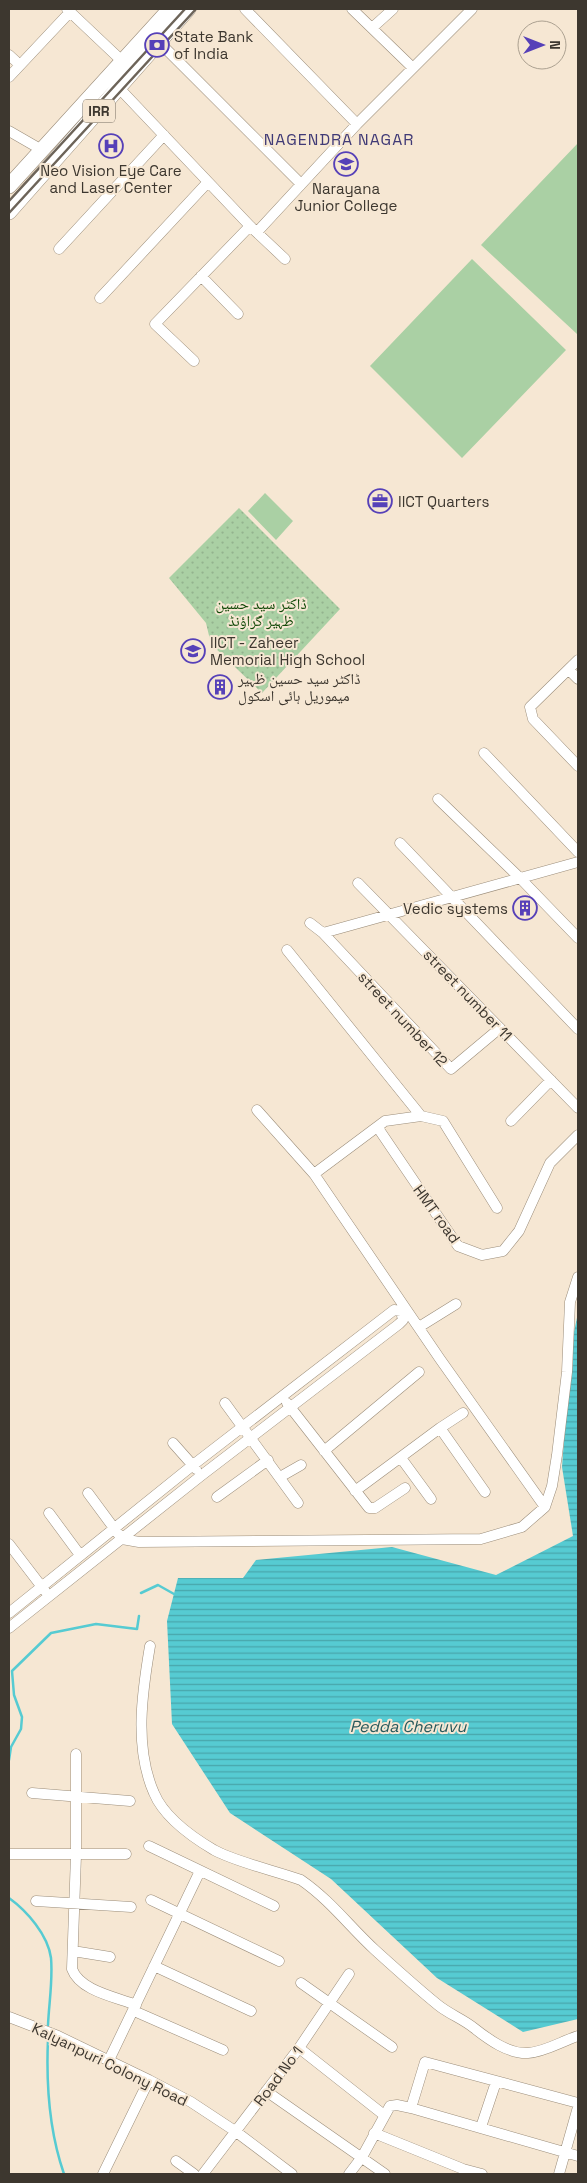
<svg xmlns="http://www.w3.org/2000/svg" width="587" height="2183" font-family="'Space Grotesk','Noto Naskh Arabic',sans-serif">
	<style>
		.grass { fill: #aad0a4 }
		.park { fill: url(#park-dots) }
		.water { fill: url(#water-rules) }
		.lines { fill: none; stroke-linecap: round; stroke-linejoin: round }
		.stream { stroke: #56cbd2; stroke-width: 2.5 }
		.street-casing { stroke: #9b8d7a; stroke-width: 11 }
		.primary-casing { stroke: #9b8d7a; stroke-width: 16 }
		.street { stroke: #fff; stroke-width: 10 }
		.primary { stroke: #fff; stroke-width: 15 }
		.rail { stroke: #6d6459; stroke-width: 2.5 }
		.labels { text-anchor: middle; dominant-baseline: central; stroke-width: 4; stroke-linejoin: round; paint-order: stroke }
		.shield { fill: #f6e7d3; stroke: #746c60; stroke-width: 1 }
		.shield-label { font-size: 14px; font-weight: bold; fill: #3d372f }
		.poi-label { font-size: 15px; fill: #3d372f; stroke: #f6e7d3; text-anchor: start }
		.park-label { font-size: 15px; fill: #114807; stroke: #f6e7d3 }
		.street-label { font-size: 15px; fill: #3d372f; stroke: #f6e7d3 }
		.neighbourhood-label { font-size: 16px; letter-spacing: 1px; fill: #403a76; stroke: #f6e7d3 }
		.water-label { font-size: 16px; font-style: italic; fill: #27595c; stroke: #f6e7d3 }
	</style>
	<defs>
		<pattern id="park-dots" width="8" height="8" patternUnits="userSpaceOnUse" patternTransform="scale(1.25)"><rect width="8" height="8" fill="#aad0a4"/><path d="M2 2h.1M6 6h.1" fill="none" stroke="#93b38e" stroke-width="1.8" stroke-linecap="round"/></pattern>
		<pattern id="water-rules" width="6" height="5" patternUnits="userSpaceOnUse" patternTransform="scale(1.25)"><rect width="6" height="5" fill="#56cbd2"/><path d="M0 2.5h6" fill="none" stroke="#48a6ab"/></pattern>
	</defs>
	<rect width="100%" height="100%" fill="#f6e7d3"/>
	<path class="grass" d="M578,143V332L577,334L481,245Z
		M472,259L566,350L462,458L370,366Z
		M265,493L293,521L276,540L248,511Z"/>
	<path class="park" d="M239,508L340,609L262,693L211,644L206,623L169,578Z"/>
	<path class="water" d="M578,1313V2019L523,2032L437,1978L331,1879L230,1813L172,1724L167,1621L178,1578H243L256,1560L392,1547L496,1575L573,1536L562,1467L571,1346Z"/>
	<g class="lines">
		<path class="stream" d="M141,1593L158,1585L174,1594
			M9,1760L11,1747L21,1729L22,1717L14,1695L12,1671L51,1633L96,1624L137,1629L139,1616
			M9,1898C27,1911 48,1935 51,1958C53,1980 49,2003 48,2025
			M48,2039C46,2084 49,2131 64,2174"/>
		<g class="street-casing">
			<path id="street" d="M67,9L122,61
				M245,9L357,124
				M352,9L413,68
				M372,28L393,9
				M158,41L301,184
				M9,55L20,65
				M9,77L70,12
				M119,88L250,226L285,259
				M9,131L42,150
				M257,232L357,124L472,9
				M59,249L164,135
				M201,276L238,314
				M100,298L208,182
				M194,361L155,324L250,226
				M578,660L530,707L533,719L578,766
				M569,670L578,679
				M484,753L578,852
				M438,799L520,878L578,938
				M400,843L578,1029
				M358,883L578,1108
				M310,923L323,933L451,1069L500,1028
				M323,933L578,862
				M287,950L421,1116
				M257,1110L314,1174L440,1359L545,1507
				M511,1121L551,1080
				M378,1128L458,1246L482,1255L503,1251L519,1231L550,1163L578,1135
				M314,1174L385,1121L421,1116L443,1121L497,1208
				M419,1327L456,1304
				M225,1403L298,1503
				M287,1403L369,1508H375L405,1488
				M440,1428L463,1413
				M173,1443L196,1469
				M324,1451L419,1372
				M401,1458L431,1499
				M280,1477L301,1465
				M355,1491L440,1428L485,1492
				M88,1493L122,1539L139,1542L481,1539L522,1527L545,1507L552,1486L557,1455L567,1372L570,1302L578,1277
				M217,1497L268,1460
				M49,1513L80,1555
				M9,1544L45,1591
				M9,1613L193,1465L394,1310L401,1311L403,1320L399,1324L202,1475L9,1628
				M150,1646C142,1693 134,1748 154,1793C164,1817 192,1837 214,1850C236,1862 276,1871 301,1880C330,1900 350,1927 375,1950C396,1969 417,1988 438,2005C449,2014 463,2019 474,2028C488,2039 508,2054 528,2053C545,2052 562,2041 578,2036
				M76,1754V1855L72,1969C80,1991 116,1997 136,2005
				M32,1793L130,1801
				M149,1846L274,1906
				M10,1854H126
				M151,1900L279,1961
				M36,1901L131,1907
				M73,1951L110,1957
				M154,1966L251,2011
				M301,1983L392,2047
				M134,2011L223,2050
				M9,2017L58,2036L149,2080L191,2102L235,2131L292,2174
				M299,2048L384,2115
				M109,2060L200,1871
				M266,2091L385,2174
				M411,2108L578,2156
				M481,2127L496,2082
				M374,2133L463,2169L482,2174
				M176,2161L194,2174
				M103,2174L149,2080
				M203,2174L299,2048L349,1974
				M349,2174L362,2157L390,2106L397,2105L411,2108L425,2062L578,2103
				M559,2174L578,2107"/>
		</g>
		<g class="primary-casing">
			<path id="primary" d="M9,186L170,9
				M9,212L188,9"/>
		</g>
		<use href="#street" class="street"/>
		<use href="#primary" class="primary"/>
		<path class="rail" d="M9,201L185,9
			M9,213L196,9"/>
	</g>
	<defs>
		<g id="bank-ring" transform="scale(1.25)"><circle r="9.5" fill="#f6e7d3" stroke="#5640b8" stroke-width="1.5"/><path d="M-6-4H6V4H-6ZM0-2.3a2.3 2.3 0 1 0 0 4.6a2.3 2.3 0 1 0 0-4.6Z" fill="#5640b8"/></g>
		<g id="hospital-ring" transform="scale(1.25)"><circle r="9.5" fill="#f6e7d3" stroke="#5640b8" stroke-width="1.5"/><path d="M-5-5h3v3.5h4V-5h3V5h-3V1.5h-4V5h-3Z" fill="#5640b8"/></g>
		<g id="school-ring" transform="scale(1.25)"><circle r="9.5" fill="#f6e7d3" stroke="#5640b8" stroke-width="1.5"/><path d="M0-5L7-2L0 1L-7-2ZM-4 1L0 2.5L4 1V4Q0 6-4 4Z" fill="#5640b8"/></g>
		<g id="office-ring" transform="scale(1.25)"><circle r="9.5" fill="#f6e7d3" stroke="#5640b8" stroke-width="1.5"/><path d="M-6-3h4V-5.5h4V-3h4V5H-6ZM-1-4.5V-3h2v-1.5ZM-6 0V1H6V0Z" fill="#5640b8"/></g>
		<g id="building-ring" transform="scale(1.25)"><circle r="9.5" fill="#f6e7d3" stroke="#5640b8" stroke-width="1.5"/><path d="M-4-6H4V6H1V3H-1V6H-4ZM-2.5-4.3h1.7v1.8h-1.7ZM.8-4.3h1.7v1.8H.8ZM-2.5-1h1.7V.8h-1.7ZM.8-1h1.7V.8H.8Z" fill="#5640b8"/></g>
	</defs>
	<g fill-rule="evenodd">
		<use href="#bank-ring" x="157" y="45"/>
		<use href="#hospital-ring" x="111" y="146"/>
		<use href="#school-ring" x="346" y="164"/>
		<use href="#office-ring" x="380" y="501"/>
		<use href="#school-ring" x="193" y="651"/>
		<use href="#building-ring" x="220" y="687"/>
		<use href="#building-ring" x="525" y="908"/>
	</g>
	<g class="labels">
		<rect class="shield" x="83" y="99.5" width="32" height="23" rx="4"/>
		<g class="shield-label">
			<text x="99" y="111">IRR</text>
		</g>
		<g class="poi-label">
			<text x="174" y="36">State Bank<tspan x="174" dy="17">of India</tspan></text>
			<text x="111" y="170" text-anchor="middle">Neo Vision Eye Care<tspan x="111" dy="17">and Laser Center</tspan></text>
			<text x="346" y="188" text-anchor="middle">Narayana<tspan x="346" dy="17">Junior College</tspan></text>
			<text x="398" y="501">IICT Quarters</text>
			<text x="210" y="642">IICT - Zaheer<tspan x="210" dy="17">Memorial High School</tspan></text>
			<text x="238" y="678">ڈاکٹر سید حسین ظہیر<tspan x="238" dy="17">میموریل ہائی اسکول</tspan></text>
			<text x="508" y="908" text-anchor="end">Vedic systems</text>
		</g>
		<g class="park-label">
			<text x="261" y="603">ڈاکٹر سید حسین<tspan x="261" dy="17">ظہیر گراؤنڈ</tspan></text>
		</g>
		<g class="street-label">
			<text transform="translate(468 995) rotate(46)">street number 11</text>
			<text transform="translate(403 1019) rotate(47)">street number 12</text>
			<text transform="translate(437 1214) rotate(54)">HMT road</text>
			<text transform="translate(110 2064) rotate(26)">Kalyanpuri Colony Road</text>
			<text transform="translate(278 2076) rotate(-53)">Road No 1</text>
		</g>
		<g class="neighbourhood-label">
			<text x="339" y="139">NAGENDRA NAGAR</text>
		</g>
		<g class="water-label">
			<text x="408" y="1726">Pedda Cheruvu</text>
		</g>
	</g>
	<rect width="587" height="2183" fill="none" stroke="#3d372f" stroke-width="20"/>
	<g transform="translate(542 45) rotate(90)"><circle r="24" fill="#f6e7d3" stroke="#aca191"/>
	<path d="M0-4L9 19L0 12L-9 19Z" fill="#5640b8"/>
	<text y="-8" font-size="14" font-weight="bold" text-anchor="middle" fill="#3d372f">N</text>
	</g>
</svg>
